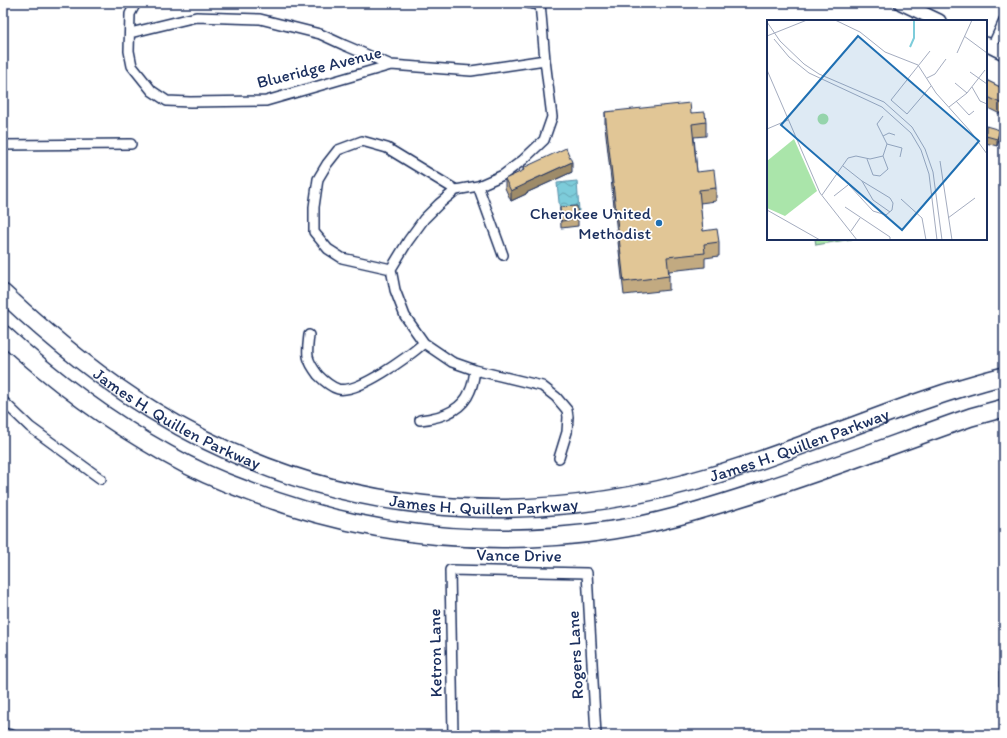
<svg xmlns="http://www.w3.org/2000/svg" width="1007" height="738" font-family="Itim,sans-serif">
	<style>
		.pitch { fill: #aae5aa; stroke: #628a84 }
		.water { fill: url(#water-waves); stroke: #568da8 }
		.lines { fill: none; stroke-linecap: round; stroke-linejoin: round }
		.minor-casing { stroke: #1b2f5e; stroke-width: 12 }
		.secondary-casing { stroke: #1b2f5e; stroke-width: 16 }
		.motorway-casing { stroke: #1b2f5e; stroke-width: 20 }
		.minor { stroke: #fff; stroke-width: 9 }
		.secondary { stroke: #fff; stroke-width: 13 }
		.motorway { stroke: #fff; stroke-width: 17 }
		.wall { fill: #c2aa81; stroke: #1b2f5e }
		.shaded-wall { fill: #9e8b69; stroke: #1b2f5e }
		.building { fill: #e1c696; stroke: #1b2f5e }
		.poi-dot { fill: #1f6fb2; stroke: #fff; stroke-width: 1.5 }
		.labels { text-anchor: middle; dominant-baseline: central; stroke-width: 3.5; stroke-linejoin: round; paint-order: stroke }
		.street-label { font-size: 17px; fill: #1b2f5e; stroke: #fff }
		.poi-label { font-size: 17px; fill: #1b2f5e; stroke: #fff; text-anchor: end }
		.inset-river { fill: none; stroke: #7dccda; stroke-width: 2 }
		.inset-road { fill: none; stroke: #a4acbf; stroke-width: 1 }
		.view { fill: #1f6fb2; fill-opacity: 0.15; stroke: #1f6fb2; stroke-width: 2 }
		.inset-edge { fill: none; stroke: #1b2f5e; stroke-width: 2 }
	</style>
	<defs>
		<pattern id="water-waves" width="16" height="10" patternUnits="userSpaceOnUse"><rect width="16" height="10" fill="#7dccda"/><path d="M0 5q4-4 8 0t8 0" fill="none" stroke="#66a6b4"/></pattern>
	</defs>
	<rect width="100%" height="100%" fill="#fff"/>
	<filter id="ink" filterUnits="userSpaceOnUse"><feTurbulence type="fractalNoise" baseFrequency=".025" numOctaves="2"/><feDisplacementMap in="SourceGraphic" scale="8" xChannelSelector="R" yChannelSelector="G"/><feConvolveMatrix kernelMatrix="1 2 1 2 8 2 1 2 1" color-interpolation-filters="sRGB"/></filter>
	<g filter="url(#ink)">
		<path class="pitch" d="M815,239H852L816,245Z"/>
		<path class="water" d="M577,181L579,211L560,212L557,183Z"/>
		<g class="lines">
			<g class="minor-casing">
				<path id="minor" d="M136,3L130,14L129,51L132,66L152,91L167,101L190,102L266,101L391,65L471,71L545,60
					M528,3L540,5
					M540,3L545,60L552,117L544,140L523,160L503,175L478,186L456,190L439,204L424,219L408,241L391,269L395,290L405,316L424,343L452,362L475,370L542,386L556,397L567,410L568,417L567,432L559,458
					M130,33L196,17L260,19L320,34L344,45L391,65
					M992,47L1004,21
					M3,145L131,144
					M478,186L503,255
					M391,269L342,258L328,249L314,232V207L318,179L327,164L338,150L362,141L387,148L456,190
					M309,335C307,354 305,358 318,375C323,380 331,387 338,389C358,394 409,356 424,343
					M3,401L30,427L101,479
					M420,420C440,418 462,411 470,391C473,385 474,377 475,370
					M3,733L12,735
					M453,735L450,570L587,573L596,735"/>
			</g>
			<g class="secondary-casing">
				<path id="secondary" d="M901,3L939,21
					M986,44L1004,53"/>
			</g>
			<g class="motorway-casing">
				<g id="motorway">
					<path id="s1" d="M3,293C49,336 98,377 152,410C324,517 519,533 711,476C810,447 904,401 1004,376"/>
					<path d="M3,334C53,380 108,421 167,454C193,469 220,481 248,491C365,536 488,549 613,530C655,524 698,511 739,498C817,474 894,444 971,417L1004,408"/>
				</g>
			</g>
			<use href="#minor" class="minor"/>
			<use href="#secondary" class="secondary"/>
			<use href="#motorway" class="motorway"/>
		</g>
		<path class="wall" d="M986,80L1004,89V116L986,107Z
			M605,112L691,113L706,122V136L694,137L697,172L716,188V201L700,203L703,231L719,242V256L705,258V267L669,271V290L624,295L605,126Z
			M986,126L1000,137L997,146L986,143Z
			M523,168L572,172L526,193V194L511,201L505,188V179L523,171Z
			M560,207L578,219V226L561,228Z
			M1004,660V688L999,686V672Z"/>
		<path class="shaded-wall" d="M1000,130V137L997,146V139Z
			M572,162V172L526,193V194L511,201V191L526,183Z"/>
		<path class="building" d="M986,80L1004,89V105L986,96Z
			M690,103L691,113L705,112L706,122L692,124L697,172L714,170L716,188L699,190L703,231L717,229L719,242L704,244L705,253L667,257L669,276L624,282L605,112Z
			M986,126L1000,130L997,139L986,136Z
			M566,148L572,162L526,183V184L511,191L505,179L524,170L523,168Z
			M577,206L578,219L561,221L560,207Z
			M1004,660V674L999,672Z"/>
	</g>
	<circle class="poi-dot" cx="659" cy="223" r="4"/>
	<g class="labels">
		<g class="street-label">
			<text transform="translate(319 67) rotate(-14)">Blueridge Avenue</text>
			<text stroke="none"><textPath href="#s1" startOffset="216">James H. Quillen Parkway</textPath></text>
			<text stroke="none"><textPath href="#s1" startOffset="864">James H. Quillen Parkway</textPath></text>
			<text stroke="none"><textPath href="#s1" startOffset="540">James H. Quillen Parkway</textPath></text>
			<text transform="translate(519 555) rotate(1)">Vance Drive</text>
			<text transform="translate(435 653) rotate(-91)">Ketron Lane</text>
			<text transform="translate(575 655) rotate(-93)">Rogers Lane</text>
		</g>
		<g class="poi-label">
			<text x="651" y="213">Cherokee United<tspan x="651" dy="20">Methodist</tspan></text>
		</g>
	</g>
	<g transform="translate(767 20)">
		<rect width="220" height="220" fill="#fff"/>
		<path d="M27,119L50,171L18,196L0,188V141Z" fill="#aae5aa"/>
		<path d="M50.5 99a5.5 5.5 0 1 1 11 0a5.5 5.5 0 1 1-11 0Z" fill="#aae5aa"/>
		<path class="inset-river" d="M143,27L147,18V0"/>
		<path class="inset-road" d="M68,0L93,12L118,32L151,45L169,73L204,112L220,134M0,2L13,21L37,44L52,54L117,82L145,107L158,129L166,152L175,220M0,16L40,0M197,16L220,33M7,19L22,37L42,53L115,87L144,113L154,130L162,154L170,220M163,31L124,80L140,94L164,66M190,33L205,0M0,50L53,173L90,220M203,52L220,64M160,58L168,54L179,39M188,63L200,73M205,67L213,81L220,84M189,81L202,95L207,91M182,87L200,73L218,50M0,109L21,100M116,116L122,113L128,115M120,124L135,128L133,137M100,139L106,155L113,156L121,149L116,136M173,141L185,220M71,153L106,191L119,195L125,190L126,183L123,178L95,161L76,146M95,161L106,180L123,192M55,175L81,138L89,136L103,139L116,136L120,124L110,104L116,96M67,176L81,165M134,179L155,198L159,220M78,187L123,217V220M0,190L53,220M181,198L208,178M84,211L93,198"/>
		<path class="view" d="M91,16L212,121L135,210L14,105Z"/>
		<rect width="220" height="220" class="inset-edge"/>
	</g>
	<rect width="1007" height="738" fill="none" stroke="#fff" stroke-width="16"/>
	<rect x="8" y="8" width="991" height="722" fill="none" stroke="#1b2f5e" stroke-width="1.5" filter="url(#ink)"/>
</svg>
